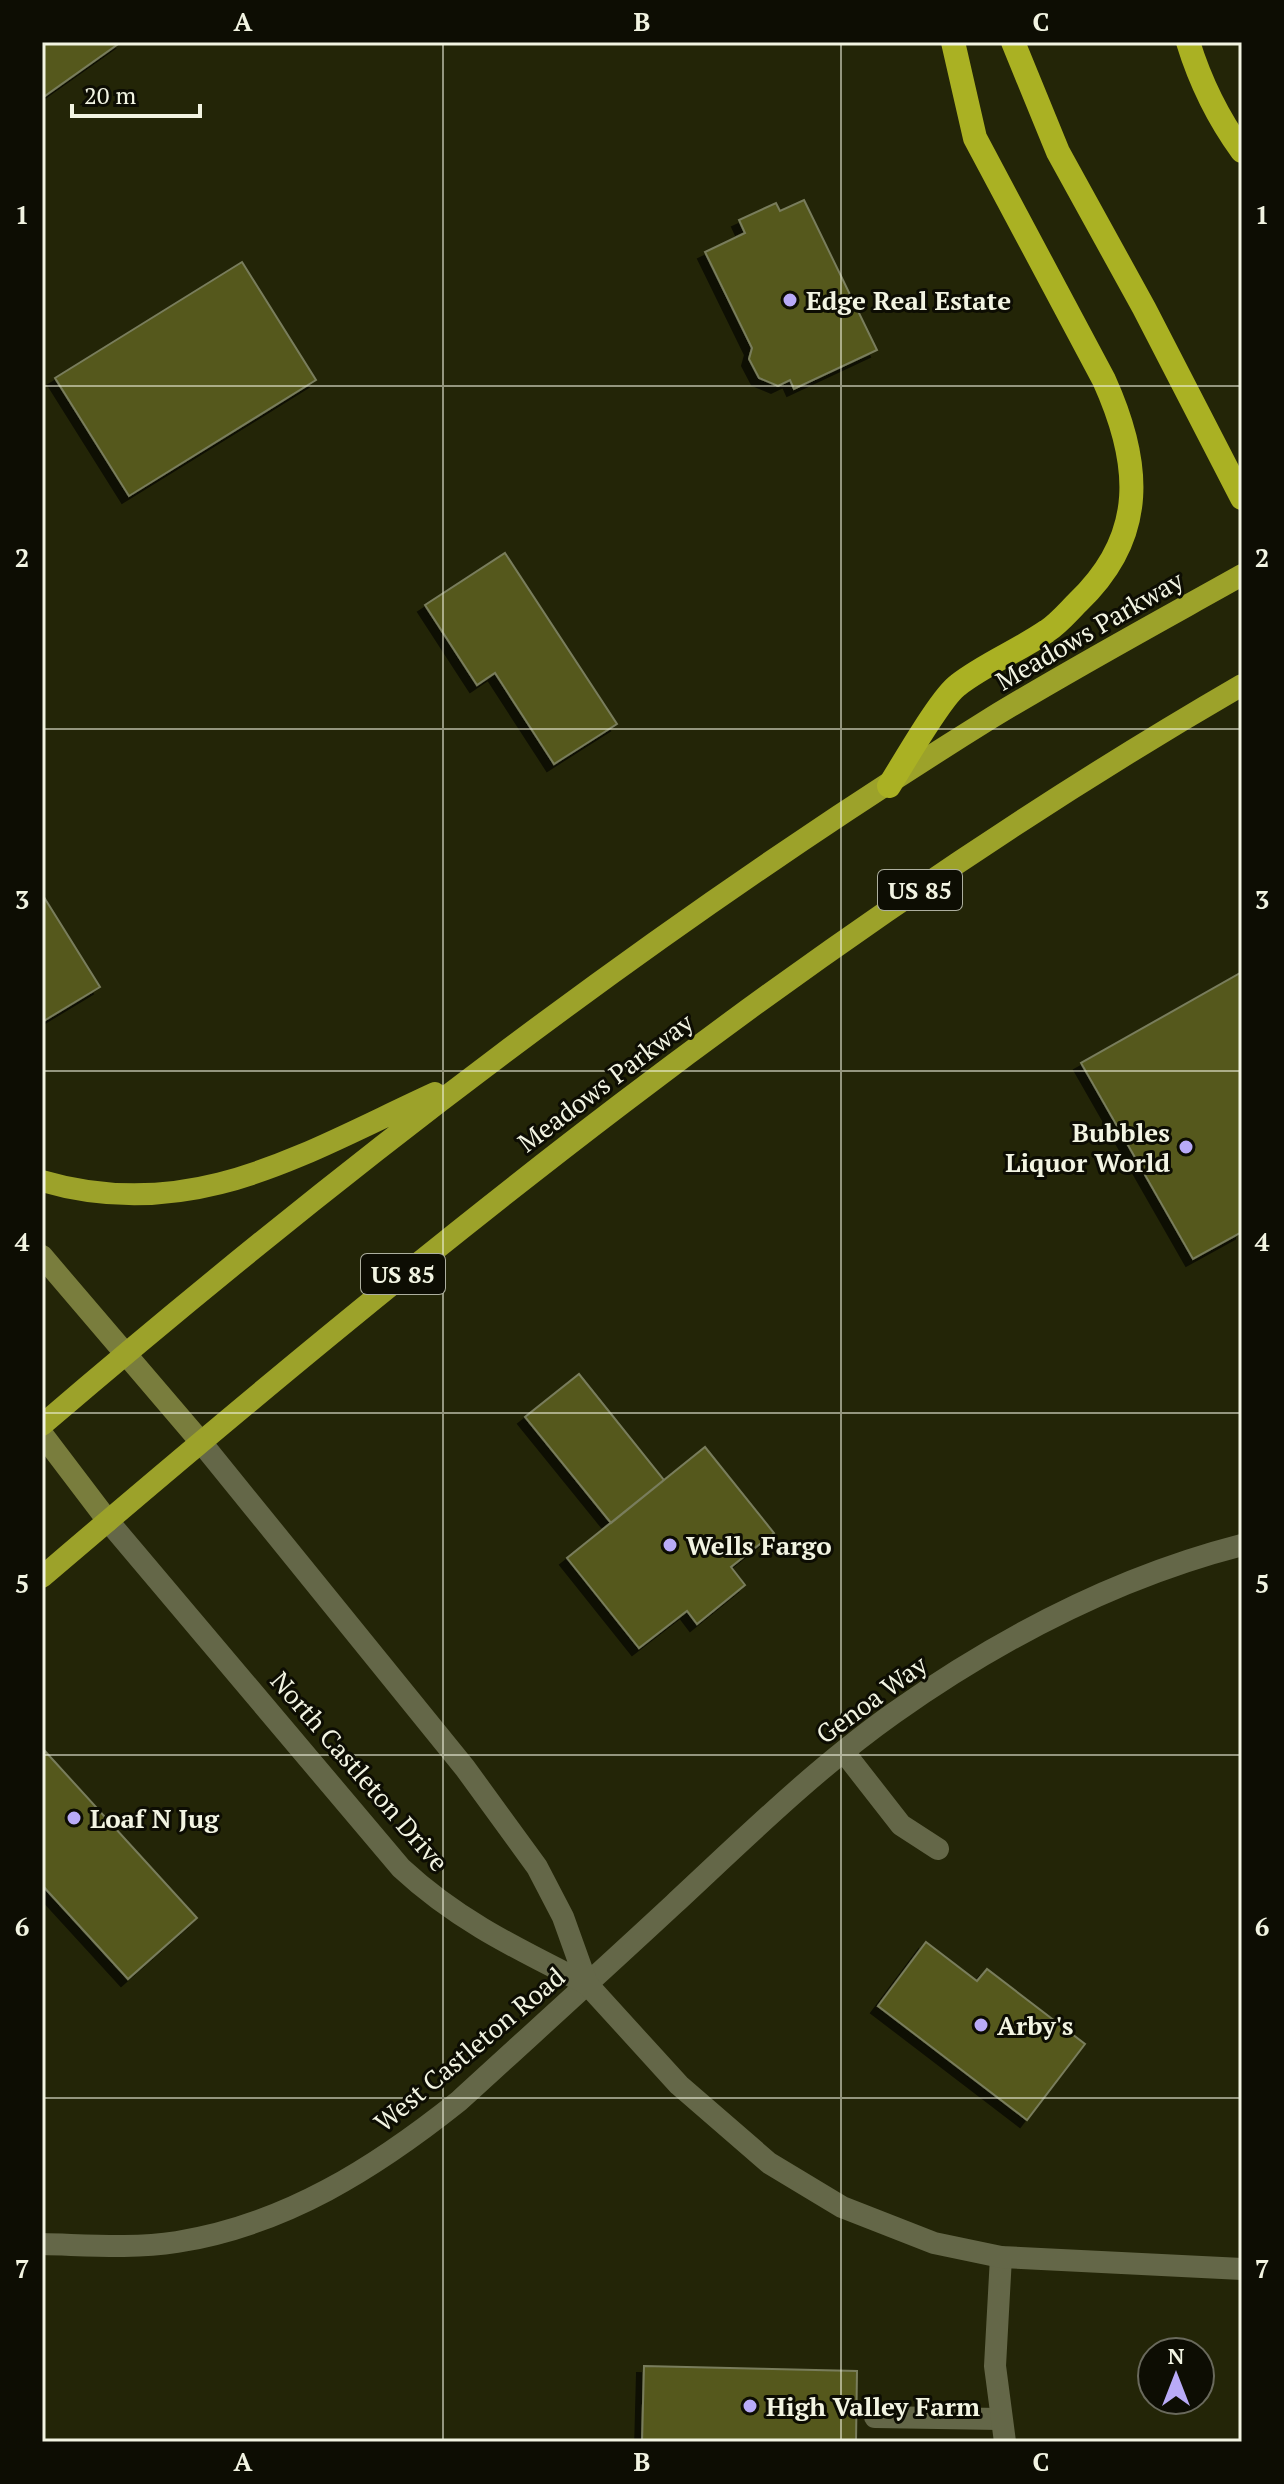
<svg xmlns="http://www.w3.org/2000/svg" width="1284" height="2484" font-family="'PT Serif',serif">
	<style>
		.building { fill: #55581e; stroke: #797d5c; stroke-width: 2; filter: url(#shadow) }
		.lines { fill: none; stroke-linecap: round; stroke-linejoin: round }
		.service { stroke: #646748; stroke-width: 22 }
		.minor { stroke: #646748; stroke-width: 22 }
		.tertiary { stroke: #646748; stroke-width: 22 }
		.secondary { stroke: #797d3d; stroke-width: 22 }
		.trunk { stroke: #9ca22a; stroke-width: 22 }
		.motorway { stroke: #aab123; stroke-width: 24 }
		.grid { fill: none; stroke: #f2f4e2; stroke-width: 2; stroke-opacity: 0.55 }
		.poi-dot { fill: #b9abf7; stroke: #0d0d03; stroke-width: 3 }
		.labels { text-anchor: middle; dominant-baseline: central; stroke-width: 6; stroke-linejoin: round; paint-order: stroke }
		.shield { fill: #0d0d03; stroke: #adaf9f; stroke-width: 2 }
		.shield-label { font-size: 24px; font-weight: bold; fill: #f2f4e2 }
		.poi-label { font-size: 26px; font-weight: bold; fill: #f2f4e2; stroke: #0d0d03; text-anchor: start }
		.street-label { font-size: 26px; fill: #f2f4e2; stroke: #0d0d03 }
		.neatline { fill: none; stroke: #f2f4e2; stroke-width: 3 }
		.grid-label { font-size: 26px; text-anchor: middle; font-weight: bold; fill: #f2f4e2 }
	</style>
	<defs>
		<filter id="shadow"><feDropShadow dx="-7" dy="7" stdDeviation="0" flood-color="#0009"/></filter>
	</defs>
	<rect width="100%" height="100%" fill="#232507"/>
	<path class="building" d="M42,42H121L42,98Z
		M804,200L877,350L794,389L790,380L778,386L759,378L749,359L752,348L705,252L745,233L739,220L776,203L780,211Z
		M242,262L316,380L129,496L55,378Z
		M505,553L617,724L554,764L495,673L477,685L425,605Z
		M42,894L100,987L42,1022Z
		M1242,972V1232L1193,1259L1081,1063Z
		M579,1374L664,1480L611,1523L525,1417Z
		M705,1447L774,1533L731,1567L745,1585L697,1624L687,1611L639,1648L567,1558Z
		M44,1750L197,1918L128,1979L42,1885Z
		M926,1942L977,1981L987,1969L1085,2044L1027,2120L878,2006Z
		M644,2366L857,2371L856,2442H642Z"/>
	<g class="lines">
		<path class="service" d="M844,1752L901,1825L938,1849
			M875,2417L1000,2419"/>
		<path class="minor" d="M42,2244C87,2245 132,2249 177,2242C285,2225 375,2168 459,2101C531,2035 603,1970 674,1904C745,1838 815,1769 894,1713C999,1639 1117,1577 1242,1545
			M1001,2257L995,2366L1005,2442"/>
		<path class="tertiary" d="M200,1441L465,1768L537,1867L563,1917L587,1984L679,2085L769,2163L842,2207L934,2243L1001,2257L1242,2269
			M108,1521L401,1868C458,1921 518,1949 587,1984"/>
		<path class="secondary" d="M42,1256L200,1441
			M42,1434L108,1521"/>
		<path class="trunk" d="M42,1181C192,1225 304,1153 435,1093
			M42,1425C342,1168 655,927 991,718C1073,668 1158,622 1242,575
			M42,1577C421,1253 809,936 1242,685"/>
		<path class="motorway" d="M1013,42L1058,152L1144,308L1242,498
			M1188,42C1200,81 1218,118 1242,151
			M889,786C903,764 941,697 958,685C985,664 1018,651 1047,631C1058,624 1068,612 1078,602C1148,535 1141,462 1104,380L975,138L953,42"/>
	</g>
	<path class="grid" d="M443,42V2442M841,42V2442M42,386H1242M42,729H1242M42,1071H1242M42,1413H1242M42,1755H1242M42,2098H1242"/>
	<g class="poi-dot">
		<circle cx="790" cy="300" r="8"/>
		<circle cx="1186" cy="1147" r="8"/>
		<circle cx="670" cy="1545" r="8"/>
		<circle cx="74" cy="1818" r="8"/>
		<circle cx="981" cy="2025" r="8"/>
		<circle cx="750" cy="2406" r="8"/>
	</g>
	<g class="labels">
		<g class="shield">
			<rect x="878" y="870" width="84" height="40" rx="6"/>
			<rect x="361" y="1254" width="84" height="40" rx="6"/>
		</g>
		<g class="shield-label">
			<text x="920" y="890">US 85</text>
			<text x="403" y="1274">US 85</text>
		</g>
		<g class="poi-label">
			<text x="806" y="300">Edge Real Estate</text>
			<text x="1170" y="1132" text-anchor="end">Bubbles<tspan x="1170" dy="30">Liquor World</tspan></text>
			<text x="686" y="1545">Wells Fargo</text>
			<text x="90" y="1818">Loaf N Jug</text>
			<text x="997" y="2025">Arby's</text>
			<text x="766" y="2406">High Valley Farm</text>
		</g>
		<g class="street-label">
			<text transform="translate(1089 630) rotate(-30)">Meadows Parkway</text>
			<text transform="translate(605 1082) rotate(-37)">Meadows Parkway</text>
			<text transform="translate(871 1699) rotate(-36)">Genoa Way</text>
			<text transform="translate(360 1771) rotate(49)">North Castleton Drive</text>
			<text transform="translate(469 2049) rotate(-40)">West Castleton Road</text>
		</g>
	</g>
	<rect width="1284" height="2484" fill="none" stroke="#0d0d03" stroke-width="88"/>
	<g transform="translate(1176 2376)"><circle r="38" fill="#0d0d03" stroke="#69695c" stroke-width="2"/>
	<path d="M0-6L14 30L0 20L-14 30Z" fill="#b9abf7"/>
	<text y="-12" font-size="22" font-weight="bold" text-anchor="middle" fill="#f2f4e2">N</text>
	</g>
	<path d="M72 104v12h128v-12" fill="none" stroke="#f2f4e2" stroke-width="4"/>
	<text x="84" y="104" font-size="24" fill="#f2f4e2" stroke="#0d0d03" stroke-width="6" paint-order="stroke">20 m</text>
	<rect x="44" y="44" width="1196" height="2396" class="neatline"/>
	<g class="grid-label">
		<text x="243" y="31">A</text>
		<text x="642" y="31">B</text>
		<text x="1041" y="31">C</text>
		<text x="22" y="224">1</text>
		<text x="1262" y="224">1</text>
		<text x="22" y="567">2</text>
		<text x="1262" y="567">2</text>
		<text x="22" y="909">3</text>
		<text x="1262" y="909">3</text>
		<text x="22" y="1251">4</text>
		<text x="1262" y="1251">4</text>
		<text x="22" y="1593">5</text>
		<text x="1262" y="1593">5</text>
		<text x="22" y="1936">6</text>
		<text x="1262" y="1936">6</text>
		<text x="22" y="2278">7</text>
		<text x="1262" y="2278">7</text>
		<text x="243" y="2471">A</text>
		<text x="642" y="2471">B</text>
		<text x="1041" y="2471">C</text>
	</g>
</svg>
